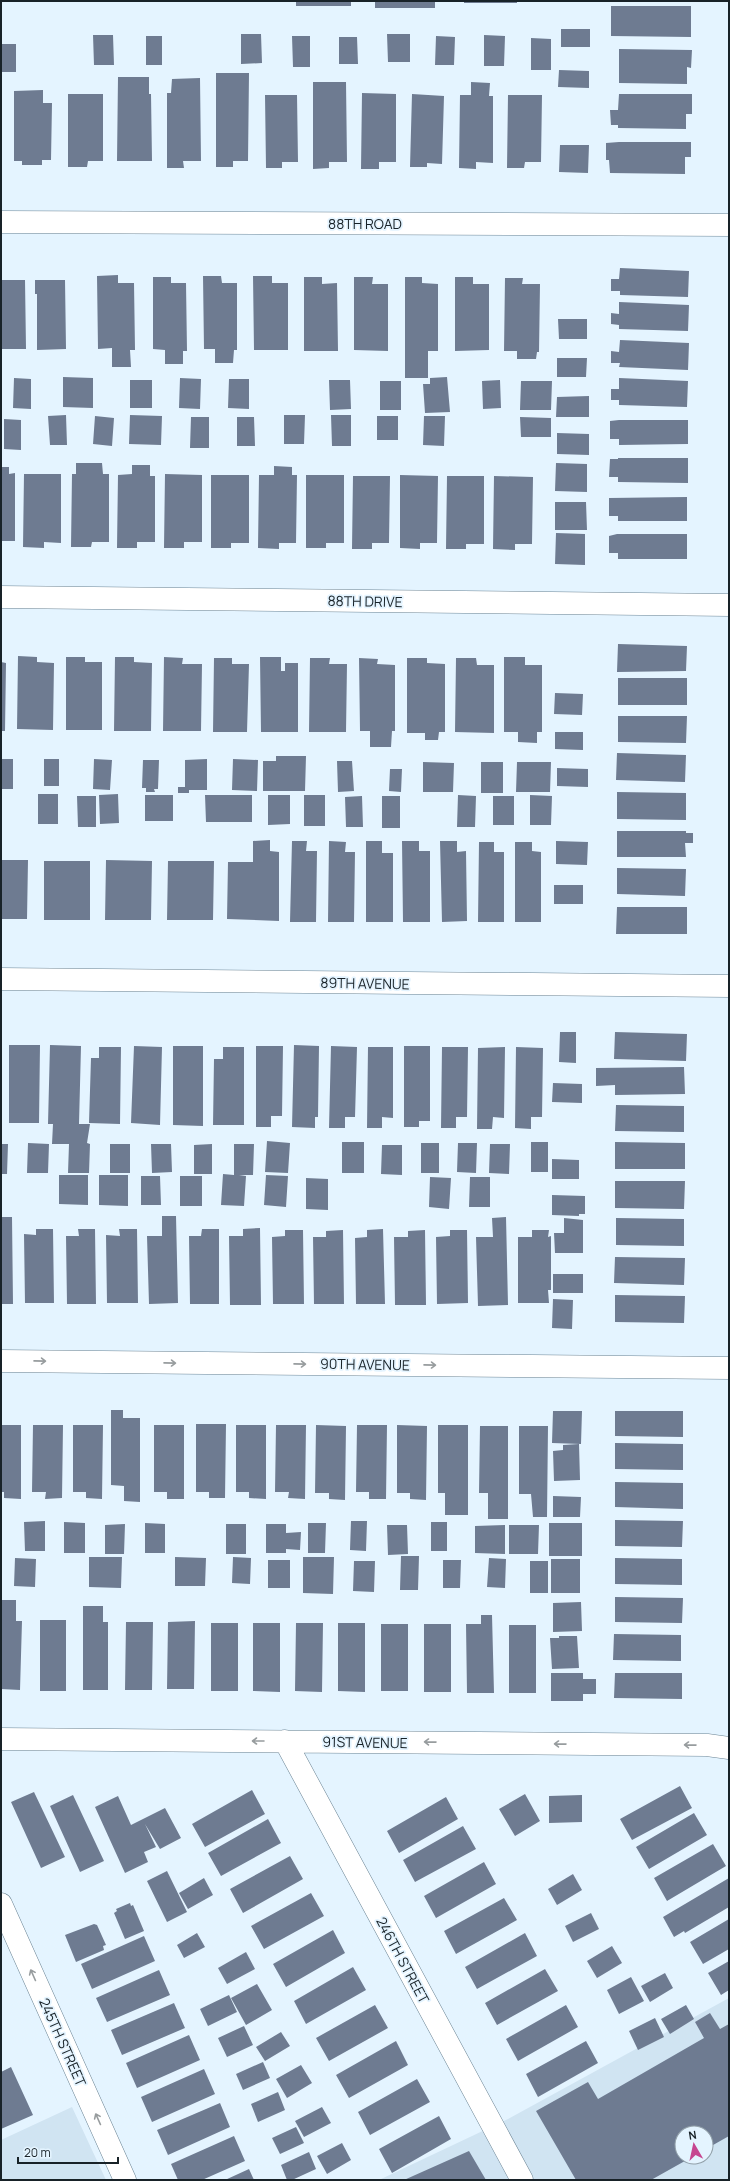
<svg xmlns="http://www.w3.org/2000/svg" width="730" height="2181" font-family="Manrope,sans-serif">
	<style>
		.built { fill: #d0e4f2; fill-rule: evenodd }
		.building { fill: #6e7b91 }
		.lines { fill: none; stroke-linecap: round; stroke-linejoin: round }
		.street-casing { stroke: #6b8494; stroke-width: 23 }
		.street { stroke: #fff; stroke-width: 22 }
		.oneway { stroke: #979c9e }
		.labels { text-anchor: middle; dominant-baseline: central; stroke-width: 3.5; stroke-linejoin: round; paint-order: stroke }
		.street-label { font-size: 14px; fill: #182228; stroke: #e4f4ff }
	</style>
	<rect width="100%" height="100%" fill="#e4f4ff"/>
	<path class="built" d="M729,1998V2180H379L508,2119ZM682,2133H706V2157H682Z
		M72,2107L106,2180H1V2140Z"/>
	<path class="building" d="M296,1H351V6H296Z
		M375,1H435V8H375Z
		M464,1H517V3H464Z
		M611,6H691V37L611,36Z
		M561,29H590V47H561Z
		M241,34H261L262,63L241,64Z
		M387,34H410V62H388Z
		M93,35H113L114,65H94Z
		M484,35L505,36L504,66H484Z
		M146,36H162V65H146Z
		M292,36H310V67H293Z
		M436,36L455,37L454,65H435Z
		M339,37H357L358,64H339Z
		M531,38L551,39V70H531Z
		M1,44H16V72H1Z
		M619,49L692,50L691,68L687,67V84L619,83Z
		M559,70L589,71V88L558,87Z
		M216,73H249L248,161H233V167H216Z
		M118,77H149V94H151L152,161H117Z
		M200,78L201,161H183L184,168H167V93H171L172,79Z
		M313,82H346L347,162H329V168L313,169Z
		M471,82L490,83L489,96H493V163L476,162V169L459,168L460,95H471Z
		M43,90V103H52L51,160H42V165H22V161H14V91Z
		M362,93L396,94V162H379V169H361Z
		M68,94H103V161H88L87,167H68Z
		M412,94L444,96L442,164L427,163V167H410Z
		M619,94H692V114H686V129L618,128V125H611L610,110H618Z
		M265,95H297L298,162H282V168H266Z
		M508,95H542L541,162H525L524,168H507Z
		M619,142H691V157H685V174L610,173L609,160H606V143Z
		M560,145H589L588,173L559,172Z
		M620,268L689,271L688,297L620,295V291H611V279H619Z
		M118,275V283H134L135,350H130L131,367H112V348L98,349L97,276Z
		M203,276H221L222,283H237V350H234L233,363H215V349H204Z
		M253,276H272V283H288V350H254Z
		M153,277H171V283H186L187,351H183V364H165V350L153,349Z
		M304,277H322V284L337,283L338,351H304Z
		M354,277H373L372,284H388V351L354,350Z
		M405,277H422V283L438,284V351H428V378H405Z
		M455,277H473V284H489V350L455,351Z
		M505,278H523L522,284H540L539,352H537L536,359H517V351H504Z
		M1,280H25L26,349H1Z
		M35,280H65L66,349L37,350V294H35Z
		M619,302L689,305L688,331L619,329V325L611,324V313L619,314Z
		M558,319H587V339H559Z
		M620,340L689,343L688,370L619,367L620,363H611V351L619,352Z
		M557,358H587L586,377H557Z
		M63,377L93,378V408L63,407Z
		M447,377L450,412L425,413L423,384H430V378Z
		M14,378L31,379V409L13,408Z
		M180,378L201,379L200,409L179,408Z
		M619,378L688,381L687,407L619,405V400H611V389H619Z
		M229,379H249V409L228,408Z
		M130,380H152V408H130Z
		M329,380H350L351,409L330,410Z
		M500,380L501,408L483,409L482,381Z
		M380,381H401V410H380Z
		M521,381H552L551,410H520Z
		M589,396V417H556L557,397Z
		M66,415L67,445H50L48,416Z
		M130,415L162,416L161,445L129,444Z
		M284,415H305L304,444H284Z
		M331,415H351V446H332Z
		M95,416L114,418L112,446L93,444Z
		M377,416H398V440H377Z
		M424,416H445L444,446L423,445Z
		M191,417H209V448H190Z
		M237,417H254L255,446H237Z
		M520,417L551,418V437H521Z
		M4,419L21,420V450L4,449Z
		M619,420H688V444L619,445V439H610V421Z
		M557,433L589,434V455L557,454Z
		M618,458H688V483L618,482V477H609L610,459H618Z
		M76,463H102L103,474H109V542H92L91,547H71L72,474H76Z
		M556,463L587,464V492L555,491Z
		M132,465H150V476H155V542H137V548H117L118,475L132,474Z
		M274,466L292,467V475H297L296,543H279V549L258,548L259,475H274Z
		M1,467H9V474L15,473V541H1Z
		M24,474H61V543L44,542V548L23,547Z
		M165,474L202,475V542H184V548H164Z
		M211,475H249V543H231V548H211Z
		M306,475H344V543H326V548H306Z
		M400,475L438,476L437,543H420V549L400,548Z
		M353,476H390L389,543H372V549H352Z
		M447,476H484V544H466V549H446Z
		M494,476L533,477L532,544H515V550L493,549Z
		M687,497V521H618V516H609V498Z
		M555,502H586L587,530H555Z
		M556,533L585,534V565L555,564Z
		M617,534H687V559H618V553H609V536Z
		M618,644L687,646L686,671L617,672Z
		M18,656L37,657V662L54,663L53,730L17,729Z
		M66,657H85V662H102V730H66Z
		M115,657H134V662L152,663L151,731H114Z
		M164,657L183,658L182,664H202L201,731H163Z
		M260,657H281V671H285V663H298V732H261Z
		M504,657H525V665H542V732H537V743L518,742V732H504Z
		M214,658H232V664H249L247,732H213Z
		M310,658H330L329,664H347L346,732H309Z
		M359,658L378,659L377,664L395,665V731H392L391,747H370V731H360Z
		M407,658H427V663L445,664V732H439L438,740H425V733H407Z
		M456,658H476L477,665H494V733L455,732Z
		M1,662L6,663L5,731H1Z
		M618,678H687V705H618Z
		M555,693L583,694L582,715L554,714Z
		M618,716H687L686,743L618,742Z
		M555,732H583V750L555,749Z
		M617,753L686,755L685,782L616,780Z
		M276,756H306L305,791H263V761H276Z
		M1,759H13V789H1Z
		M44,759H59V786H44Z
		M94,759L112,760L110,790L93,789Z
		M207,759V790H189V793H178V787H185V760Z
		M233,759L258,760L257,791L232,790Z
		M143,760H159L158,789H154L155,792H146V788H142Z
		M337,761H352L354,791L338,792Z
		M423,762L454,763L453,792H423Z
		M481,762H503V793H481Z
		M517,762H551L550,792H516Z
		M557,768L588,769V787L557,786Z
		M390,769H402L401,792L389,791Z
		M617,792L686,793V820L617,819Z
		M38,794H58V824H38Z
		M118,794L119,823L100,824L99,795Z
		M145,795H173V821H145Z
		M205,795H252V822H206Z
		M268,795H290V824L268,825Z
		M304,795H325V826H304Z
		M458,795L476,796L475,827H457Z
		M530,795L552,796L551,825H530Z
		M77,796H96V827H78Z
		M362,796L363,827H346L345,797Z
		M382,796H400V828H382Z
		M493,796H514V825H493Z
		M617,831H686V833H693V843H685L686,857H617Z
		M270,840V851L279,852V921L227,919L228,862H253V841Z
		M292,841H307L306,851H317L316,922H290Z
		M329,841L346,842L345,852H355L354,922H328Z
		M366,841H382V853H393V922H366Z
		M402,841H419V851H430V922H403Z
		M440,841H457V852L466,851L467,921L442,922Z
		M556,841L588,842L587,865L556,864Z
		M479,842H494V852H504V922H478Z
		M515,842H532V851L541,852V922H515Z
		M1,860H28L27,919H1Z
		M106,860L152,861L151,920H105Z
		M44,861H90V920H44Z
		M168,861H214L213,920H167Z
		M617,868L686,869L685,896L617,894Z
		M554,885H583V904H554Z
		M617,907H687V934H616Z
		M560,1032H576V1063L559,1062Z
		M615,1032L687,1034L686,1061L614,1059Z
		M9,1045H40L39,1123H9Z
		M50,1045L81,1046L79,1124H90L87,1143L90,1144L89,1173H68L69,1144H52L53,1124H48Z
		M294,1045L319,1046L318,1117H315V1128L292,1127Z
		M134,1046L162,1047L160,1125L131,1123Z
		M173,1046H203V1126L173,1125Z
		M256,1046H283L282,1116H271V1127H256Z
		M331,1046L357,1047L355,1117H345V1128H329Z
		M404,1046H430V1121H419V1127H404Z
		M99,1047H121L120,1124L89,1123L91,1058H99Z
		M223,1047H244V1125H213L214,1059H223Z
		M368,1047H393V1118L382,1117V1128H367Z
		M442,1047H468L467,1117H456V1128H441Z
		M505,1047L504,1118L493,1117L492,1129H477L478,1048Z
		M516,1047L543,1048L542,1117H531V1129L515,1128Z
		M684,1067L685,1094L615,1095V1085L596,1086V1068Z
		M553,1083L582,1084V1103L552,1102Z
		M616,1105L684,1106V1132L615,1131Z
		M267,1141L290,1143L288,1173L265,1172Z
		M342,1142H364V1173H342Z
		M531,1142H548V1172H531Z
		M615,1142L685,1143V1169H615Z
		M28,1143L49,1144L48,1173H27Z
		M421,1143H439V1173H421Z
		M458,1143H477L476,1173L457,1172Z
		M1,1144H8L7,1174H1Z
		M110,1144H130V1173H110Z
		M151,1144H171L172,1172L152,1173Z
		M212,1144V1174H194V1145Z
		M234,1144H254L253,1175H239L246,1176L244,1206L221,1205L223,1174L234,1175Z
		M490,1144H510L509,1174L489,1173Z
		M382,1145H402V1175L381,1174Z
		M552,1159L579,1160V1179H552Z
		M59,1175H88V1205L59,1204Z
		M99,1175H128V1206L99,1205Z
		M266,1175L288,1176L286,1207L264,1205Z
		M141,1176H160L161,1205H141Z
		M180,1176H202V1206H180Z
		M430,1177L451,1178L449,1209L429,1207Z
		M470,1177H490V1207H469Z
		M306,1178L328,1179V1210L306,1209Z
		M615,1181H685L684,1209L615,1208Z
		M552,1195L585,1196V1214H579V1216L552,1215Z
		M162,1216H176L178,1303L149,1304L147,1236H162Z
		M1,1217H12L13,1304H1Z
		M506,1217L508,1305L478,1306L476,1237H493L492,1218Z
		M564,1218L583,1220V1253H555L554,1233H564Z
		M616,1218L684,1219V1246L616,1245Z
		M260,1228L261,1305H230L229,1236H243V1229Z
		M36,1229H53L54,1303H25L24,1234L36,1235Z
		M78,1229H95L96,1304H67L66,1236H79Z
		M119,1229H137L138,1303H107L106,1235L120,1236Z
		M202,1229H219V1304H190L189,1236H201Z
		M383,1229L385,1304H356L355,1238L367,1237V1230Z
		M285,1230H303L304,1304H273L272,1237L285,1236Z
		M343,1230L344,1304H314L313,1237H326V1231Z
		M425,1230L426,1305H395L394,1237H408V1231Z
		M450,1230H467L468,1303L437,1304L436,1237L450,1236Z
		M532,1230H549L548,1237L551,1236V1290H548L549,1303H518V1237H532Z
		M615,1257L685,1258L684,1285L614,1283Z
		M553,1274H583V1293H553Z
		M615,1295L685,1296L684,1323L615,1322Z
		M553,1299L573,1300L572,1329L552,1328Z
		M111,1410H123V1418H140V1502L124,1501V1486L111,1485Z
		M553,1411H582L581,1444L552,1443Z
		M615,1411H683V1437L615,1436Z
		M196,1424H226L225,1498H209V1492H196Z
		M1,1425H21V1499L4,1498V1492H1Z
		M33,1425H63L62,1498L45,1499L46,1492H32Z
		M73,1425H103L102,1499L86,1498V1492H73Z
		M154,1425H184V1499H167V1492H154Z
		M236,1425H266V1499L249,1498V1492H236Z
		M276,1425H306L305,1499L288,1498L289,1492H275Z
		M316,1425L346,1426L345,1500L329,1499V1493H315Z
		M357,1425H387L386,1499H369V1492H356Z
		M397,1425L427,1426L426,1500L410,1499V1493H397Z
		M438,1425H468V1515H445V1493H438Z
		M480,1426H508V1519H488V1493H479Z
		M519,1426H548L547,1517H533L531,1494H519Z
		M615,1443L683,1444V1470L615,1469Z
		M579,1444L580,1480L554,1481L553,1451L563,1450V1445Z
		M615,1482L683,1483V1509L615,1507Z
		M553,1496L581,1497L580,1517H553Z
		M615,1520L683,1521L682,1547L615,1546Z
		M45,1521V1551H25L24,1522Z
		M351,1521H367L366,1551L350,1550Z
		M64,1522L85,1523V1553H64Z
		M431,1522H447V1551H431Z
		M145,1523L165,1524V1553H145Z
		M308,1523H326L325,1553H308Z
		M549,1523H582V1556H549Z
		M125,1524L124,1554H105V1525Z
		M226,1524H246V1554H226Z
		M266,1524H286V1533L301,1532L300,1550L286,1549V1553H266Z
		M387,1525H407L408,1554L388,1555Z
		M505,1525V1554L475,1553V1526Z
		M509,1525H539L538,1554H509Z
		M401,1556H419L418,1590H400Z
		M89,1557H122L121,1588L89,1587Z
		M175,1557L206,1558L205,1586H175Z
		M233,1557L251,1558L250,1584L232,1583Z
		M303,1557H334L333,1594L303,1593Z
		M15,1558L36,1559L35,1587L14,1586Z
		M489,1558L506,1559L505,1588L487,1587Z
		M615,1558L682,1559V1585L615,1584Z
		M551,1559H580V1593H551Z
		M268,1560H290V1588H268Z
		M443,1560H461L460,1588H443Z
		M354,1561H375L374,1592L353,1591Z
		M530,1561H548V1593H530Z
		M615,1597L683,1598L682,1623L615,1622Z
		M1,1600H16V1621H22L20,1690L1,1689Z
		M581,1602L582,1631L553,1632V1603Z
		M83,1606H103V1622H108V1690H83Z
		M481,1615H492L494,1693H467L466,1624H481Z
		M40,1620H66V1691H40Z
		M195,1621L194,1689H167L168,1622Z
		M126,1622H153L152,1690H125Z
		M211,1623H238V1691H211Z
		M253,1623H280V1692L253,1691Z
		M296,1623H323L322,1692L295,1691Z
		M338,1623H365V1692L338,1691Z
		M381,1624H408V1691H381Z
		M424,1624H451V1692H424Z
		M509,1625H536V1693H509Z
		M614,1634L681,1635V1661L613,1660Z
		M559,1636H577L579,1668L552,1669L550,1638H559Z
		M551,1673H583V1679H596V1694H583V1701H551Z
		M615,1673H682V1699L614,1698Z
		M680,1786L692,1808L632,1840L620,1819Z
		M252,1790L265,1814L205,1847L192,1824Z
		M34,1792L65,1857L41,1868L11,1802Z
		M525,1794L540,1821L515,1836L499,1809Z
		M73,1795L104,1861L80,1872L50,1806Z
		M582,1795V1822L549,1823V1796Z
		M118,1796L131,1825L165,1808L181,1838L160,1849L145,1824L156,1847L144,1852L148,1862L125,1873L95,1807Z
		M446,1797L458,1819L399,1853L387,1831Z
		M694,1813L707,1835L649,1869L636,1847Z
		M268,1819L281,1843L221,1876L208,1853Z
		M463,1826L476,1849L415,1882L403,1860Z
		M713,1844L726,1866L667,1901L654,1878Z
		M290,1856L303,1879L243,1913L230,1889Z
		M484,1862L496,1884L436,1918L424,1896Z
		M167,1871L187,1912L167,1922L147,1881Z
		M573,1874L582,1890L557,1905L548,1889Z
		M204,1878L213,1895L188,1909L179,1893Z
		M729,1878V1907L685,1933L684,1931L674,1937L663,1917Z
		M311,1893L324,1916L264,1949L251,1926Z
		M504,1898L517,1920L456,1954L444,1931Z
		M130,1903L131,1906L133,1905L144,1931L125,1939L114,1913L117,1911L116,1909Z
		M591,1913L599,1929L573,1942L565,1926Z
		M729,1919V1949L703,1964L690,1942Z
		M94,1924L97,1925L106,1945L103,1946L104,1950L76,1962L65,1935Z
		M333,1930L345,1953L286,1987L273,1964Z
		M197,1933L205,1947L184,1958L177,1945Z
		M525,1933L537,1956L477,1989L465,1967Z
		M144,1936L155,1961L92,1989L81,1964Z
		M612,1946L622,1963L597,1978L587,1961Z
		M246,1952L255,1969L227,1984L218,1968Z
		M729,1961V1990L721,1995L708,1973Z
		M353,1967L366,1990L306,2024L294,2001Z
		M545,1969L558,1991L497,2025L485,2003Z
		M159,1970L170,1995L107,2022L96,1998Z
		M665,1973L673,1988L650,2002L641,1986Z
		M631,1977L644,2001L619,2014L607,1990Z
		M257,1984L272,2010L246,2025L231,1998Z
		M229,1995L237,2012L208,2026L200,2009Z
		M174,2003L185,2028L122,2055L111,2030Z
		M375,2005L388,2028L329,2061L316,2038Z
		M566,2005L578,2027L518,2061L506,2039Z
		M686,2005L694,2019L670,2034L661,2019Z
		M710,2013L720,2029L729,2024V2136L706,2149V2133H682V2157H692L651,2180H576L536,2111L588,2082L598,2099L704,2038L695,2022Z
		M655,2018L664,2037L638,2050L629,2031Z
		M244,2026L253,2045L227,2057L218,2038Z
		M281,2032L290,2046L265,2061L256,2047Z
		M189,2035L200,2060L137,2088L126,2063Z
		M396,2041L408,2065L349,2098L336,2075Z
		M586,2041L598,2063L538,2097L526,2074Z
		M263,2062L270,2078L243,2090L236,2074Z
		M301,2065L312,2083L287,2098L276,2079Z
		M11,2067L33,2115L1,2129V2072Z
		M204,2069L215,2094L152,2122L141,2097Z
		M417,2079L430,2102L370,2135L358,2112Z
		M278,2092L285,2110L258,2122L251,2104Z
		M220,2103L230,2127L168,2155L157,2130Z
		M322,2107L331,2123L304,2137L295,2121Z
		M439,2116L451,2139L392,2173L379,2149Z
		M296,2127L304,2143L280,2154L272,2138Z
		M234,2136L245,2161L202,2180H178L171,2164Z
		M342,2143L351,2160L327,2174L317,2156Z
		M469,2151L486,2180H404Z
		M309,2152L316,2169L292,2180H287L281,2165Z
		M249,2169L254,2180H225Z"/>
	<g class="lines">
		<g class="street-casing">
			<path id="street" d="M1,222L729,225
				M1,597L729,605
				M1,979L729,986
				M1,1361L729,1368
				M1,1739L707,1745L729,1748
				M285,1741L522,2180
				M1,1904L125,2180"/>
		</g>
		<use href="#street" class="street"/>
	</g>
	<defs><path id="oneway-shaft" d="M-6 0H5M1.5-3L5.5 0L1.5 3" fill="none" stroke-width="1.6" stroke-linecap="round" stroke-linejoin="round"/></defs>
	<g class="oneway">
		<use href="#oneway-shaft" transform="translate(40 1361) rotate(1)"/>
		<use href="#oneway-shaft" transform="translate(170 1363) rotate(1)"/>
		<use href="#oneway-shaft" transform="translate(300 1364) rotate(1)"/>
		<use href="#oneway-shaft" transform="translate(430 1365) rotate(1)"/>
		<use href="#oneway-shaft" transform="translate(258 1741) rotate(-180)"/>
		<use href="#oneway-shaft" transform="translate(430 1742) rotate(-179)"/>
		<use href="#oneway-shaft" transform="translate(560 1744) rotate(-179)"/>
		<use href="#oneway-shaft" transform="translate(690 1745) rotate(-179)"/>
		<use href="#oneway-shaft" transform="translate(33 1975) rotate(-114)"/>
		<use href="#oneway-shaft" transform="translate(98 2119) rotate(-114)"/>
	</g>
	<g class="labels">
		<g class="street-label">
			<text x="365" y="223">88TH ROAD</text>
			<text transform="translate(365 601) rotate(1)">88TH DRIVE</text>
			<text transform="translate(365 983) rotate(1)">89TH AVENUE</text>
			<text transform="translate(365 1364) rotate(1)">90TH AVENUE</text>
			<text transform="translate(365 1742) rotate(1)">91ST AVENUE</text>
			<text transform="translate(403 1960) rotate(62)">246TH STREET</text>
			<text transform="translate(63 2042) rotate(66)">245TH STREET</text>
		</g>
	</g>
	<rect width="730" height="2181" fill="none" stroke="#182228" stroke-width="4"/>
	<g transform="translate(694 2145) rotate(351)"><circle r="19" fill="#e4f4ff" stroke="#92a0a9"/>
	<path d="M0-3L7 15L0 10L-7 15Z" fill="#c64590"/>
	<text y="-6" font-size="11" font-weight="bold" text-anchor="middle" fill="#182228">N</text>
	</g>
	<path d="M18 2157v6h100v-6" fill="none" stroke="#182228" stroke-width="2"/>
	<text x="24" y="2157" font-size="12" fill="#182228" stroke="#e4f4ff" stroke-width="3" paint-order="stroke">20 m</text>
</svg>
